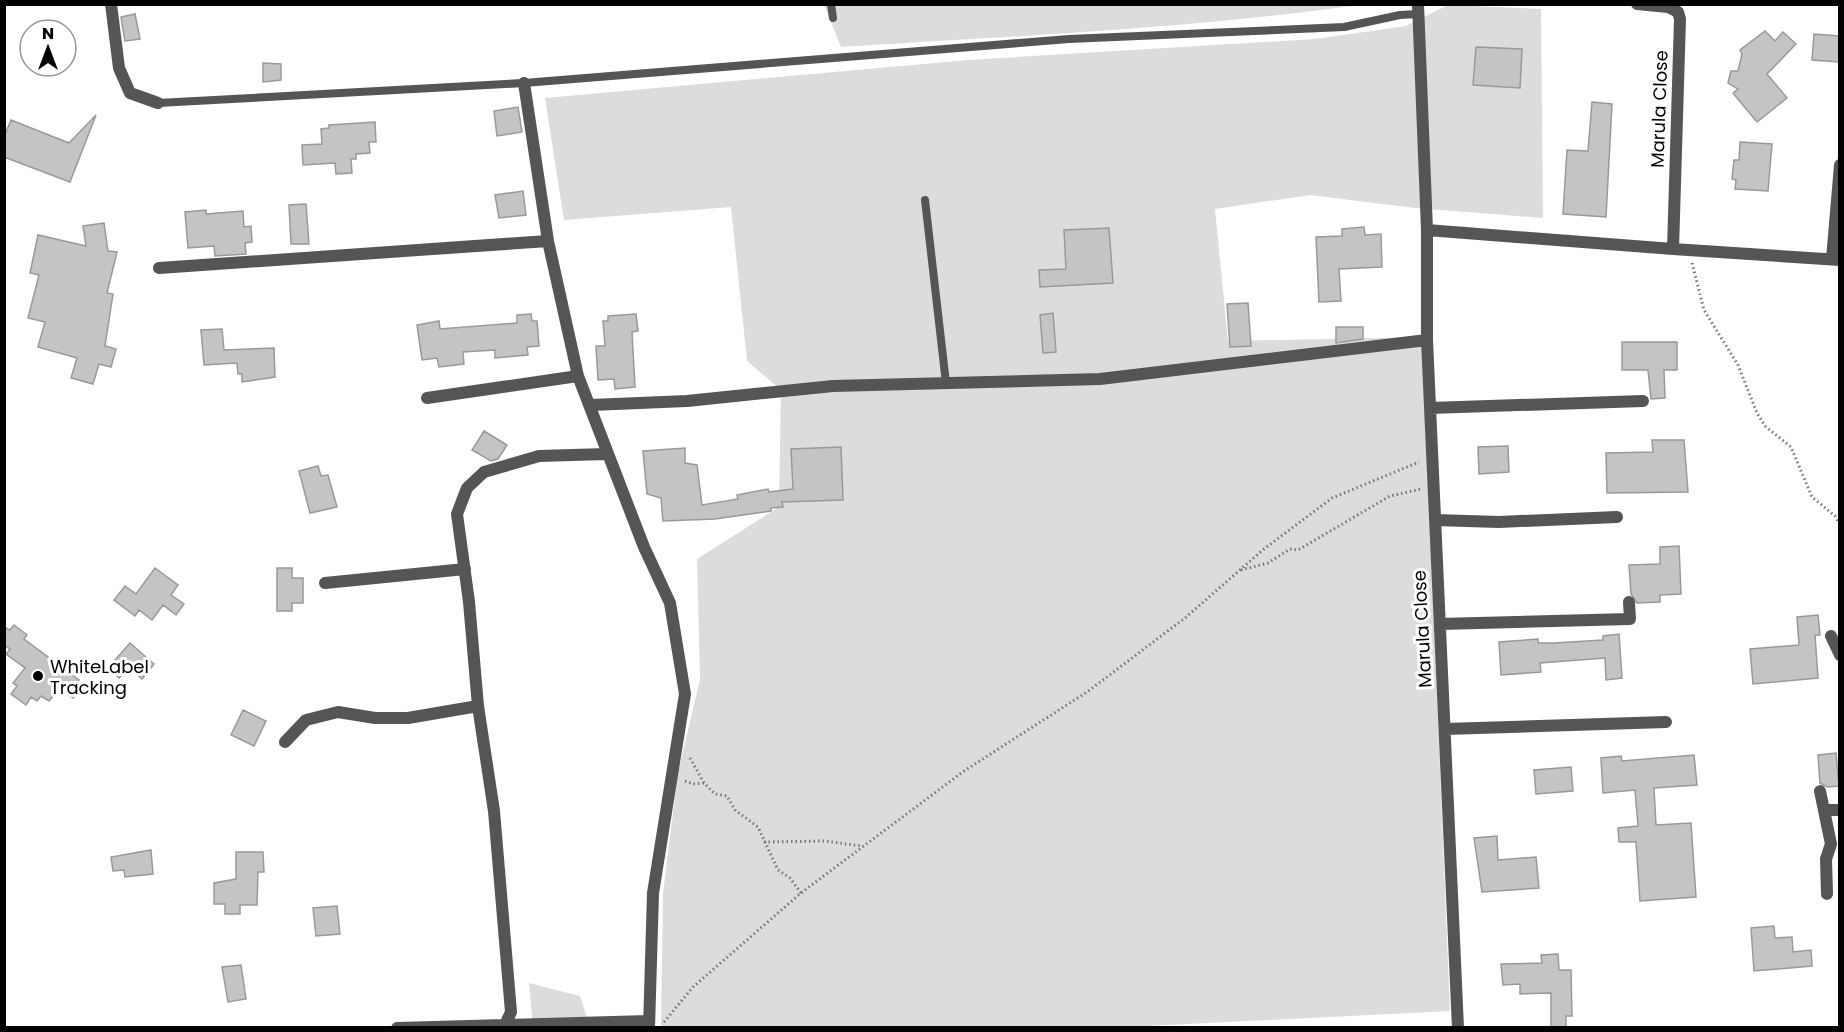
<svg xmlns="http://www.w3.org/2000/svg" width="1844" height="1032" font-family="Poppins,sans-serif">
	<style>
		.green { fill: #dcdcdc }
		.building { fill: #c4c4c4; stroke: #999; stroke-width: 1.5 }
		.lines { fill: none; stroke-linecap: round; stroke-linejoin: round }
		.path { stroke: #777; stroke-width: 3; stroke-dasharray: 1.5 3; stroke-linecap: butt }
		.service { stroke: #555; stroke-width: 8 }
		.minor { stroke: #555; stroke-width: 12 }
		.tertiary { stroke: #555; stroke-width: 12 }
		.poi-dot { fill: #000; stroke: #fff; stroke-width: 2 }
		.labels { text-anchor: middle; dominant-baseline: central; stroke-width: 6; stroke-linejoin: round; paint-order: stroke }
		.street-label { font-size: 18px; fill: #000; stroke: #fff }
		.poi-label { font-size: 18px; fill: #000; stroke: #fff; text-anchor: start }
	</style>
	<rect width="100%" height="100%" fill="#fff"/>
	<path class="green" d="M824,5H1359C1188,29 1014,36 841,47Z
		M1448,5L1541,9L1543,218L1415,208L1310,195L1215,209L1228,341L1422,337L1450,1011L1108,1028L661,1027L663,893L678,773L700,679L697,559L779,507L781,390L747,361L731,207L564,220L545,98L968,60L1315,39L1406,26Z
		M529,983L580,996L590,1027H533Z"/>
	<path class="building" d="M135,14L140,39L125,41L121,17Z
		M1765,31L1775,41L1783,32L1796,44L1767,74L1787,98L1757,122L1733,93L1738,89L1728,83L1731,71H1738L1742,54L1740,50Z
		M1814,34L1839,36V62L1812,60Z
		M1476,47L1522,49L1520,88L1473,85Z
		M263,63L281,64V80L263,82Z
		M1592,102L1612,104L1606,217L1563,214L1567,150L1588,151Z
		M518,107L522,132L497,136L494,111Z
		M96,115L70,182L4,157V137L11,120L69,143Z
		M375,122L376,142H369L370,153L356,154V159H351L352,173L336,174L335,163L303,165L302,145L322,144L321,129L329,128V125Z
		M1740,142L1772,144L1768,191L1735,189L1736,180L1732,179L1734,160H1739Z
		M523,191L526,215L499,218L495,195Z
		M306,204L309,244H291L289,205Z
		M206,210V214L243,211L244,227L251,226L252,242L245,243L246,254L215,256L214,246L188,248L185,212Z
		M104,223L108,251L117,252L107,293L113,294L105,346L116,349L111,367L99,364L93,384L71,378L77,358L38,347L45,322L28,318L39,275L30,273L38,235L86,246L83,226Z
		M1364,227L1365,235L1381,234L1382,267L1339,269L1341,301L1319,302L1316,237L1342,236V229Z
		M1109,228L1113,283L1040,287L1039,270L1066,269L1064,230Z
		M1248,303L1251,346L1230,347L1227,304Z
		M1053,313L1056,352L1043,353L1040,315Z
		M531,314L532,321H537L539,346L527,347L528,355L495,358V350L463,352L464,364L439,367L437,358L422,360L417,325L439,321L440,329L517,323V315Z
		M636,314L638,331L632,332L635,387L615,389L614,379L598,380L596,346H605L603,321H608V316Z
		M1336,327H1363V339L1336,343Z
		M222,329L224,350L274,348L275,377L242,382V374H238L237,363L204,365L201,330Z
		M1622,342H1677V370H1664L1665,398L1651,399L1648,370H1622Z
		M484,431L507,445L498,459L491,461L472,450Z
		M1652,440H1684L1688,492L1607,493L1606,453L1653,452Z
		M1508,446L1509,472L1479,474L1478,447Z
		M841,447L843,500L782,502L783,507L771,508V511L715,519L663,521L661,498L647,494L643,451L685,448V463L697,465L702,505L738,499L737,495L768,489L769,492L793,489L791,449Z
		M318,466L321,476L328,475L337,507L310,513L299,471Z
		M1679,546L1681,594L1660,595V602L1637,603L1631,594L1629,565L1660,564V547Z
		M155,568L178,585L171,595L184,604L176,615L163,605L152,620L139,610L135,616L114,600L125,586L136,594Z
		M277,568H292V578H303V603H292V611H277Z
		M1818,615L1820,635H1815L1818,678L1753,684L1750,649L1799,645L1797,617Z
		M14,625L27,635L24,639L79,680L77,683L82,687L73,698L59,688L49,701L41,696L37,701L31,697L26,705L11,694L17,686L13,683L25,668L6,654L10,649L4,645V627L10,630Z
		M1619,634L1622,678L1606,680L1605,658L1540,663L1541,672L1501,675L1499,642L1538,639V643H1554L1603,640V636Z
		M130,643L154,664L142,679L129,668L119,678L108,668Z
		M243,710L266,721L254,746L231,735Z
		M1836,753L1839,786L1827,787L1820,783L1818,755Z
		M1694,755L1697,785L1654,788L1656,825L1691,823L1696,897L1640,901L1636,842H1619L1618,828L1638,826L1635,790L1603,793L1601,758L1621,756L1622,761Z
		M1571,767L1573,791L1536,794L1534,770Z
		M1497,836L1498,860L1536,857L1539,888L1482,892L1474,838Z
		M151,850L153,874L125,877L124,870L113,871L111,857Z
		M236,852H263L264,872H258L257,905H240V914H225V904H214V883L236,879Z
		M337,906L340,934L316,936L313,908Z
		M1774,926L1775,938L1792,937L1793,952L1811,950L1812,966L1754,971L1751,928Z
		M1558,954L1559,970H1571L1572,1016H1566V1028H1551V993L1520,994V984L1503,985L1501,964L1542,963L1541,955Z
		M241,965L246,999L228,1002L222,967Z"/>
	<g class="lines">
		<path class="path" d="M1692,263L1704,310L1738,365L1757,413L1765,426L1791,447L1812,497L1835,516L1840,524
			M1241,570L1268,563L1290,549L1298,550L1390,496L1421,489
			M690,758L704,783
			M685,781L693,784L704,783L715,794L727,796L735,810L758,827L778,870L790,878L801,893
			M764,842L825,841L861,846
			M664,1022L693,987L801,893L964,771L1087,692L1185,618L1264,549L1332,498L1419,462"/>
		<path class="service" d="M831,4L833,18
			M158,103L524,83L1069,39L1344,27L1400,15L1419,14
			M925,200L946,383"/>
		<path class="minor" d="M1418,4L1427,230L1673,249L1680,19L1678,12L1668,7L1637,4
			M524,83L548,241L578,376L644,547L670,603L685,694L653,893L649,1028
			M1427,230V340L1458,1028
			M1673,249L1840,260
			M1832,259L1840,165
			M159,268L548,241
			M427,398L578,376
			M591,405L687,401L833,386L1100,379L1427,340
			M1430,408L1643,401
			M1435,520L1499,522L1617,517
			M325,583L465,569
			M1440,624L1630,619L1629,602
			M1831,636L1840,655
			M1445,729L1666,722
			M285,742L306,720L338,712L375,718H408L478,706L469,602L457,514L467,488L484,472L539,456L606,454
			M1820,791L1831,844L1826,859L1827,894
			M1824,810H1840
			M505,1025L649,1021
			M397,1028L505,1025L511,1012L494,811L478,706"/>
		<path class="tertiary" d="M111,4L119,68L130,93L158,103"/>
	</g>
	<circle class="poi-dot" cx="38" cy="676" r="6"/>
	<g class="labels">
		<g class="street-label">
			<text transform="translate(1659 109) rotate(-88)">Marula Close</text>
			<text transform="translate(1422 629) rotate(-93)">Marula Close</text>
		</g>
		<g class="poi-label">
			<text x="50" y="666">WhiteLabel<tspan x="50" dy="21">Tracking</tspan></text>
		</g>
	</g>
	<rect width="1844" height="1032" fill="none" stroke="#000000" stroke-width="12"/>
	<g transform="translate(48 48)"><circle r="28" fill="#ffffff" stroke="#999999" stroke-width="1.5"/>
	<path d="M0-4.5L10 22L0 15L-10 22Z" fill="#000000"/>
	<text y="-9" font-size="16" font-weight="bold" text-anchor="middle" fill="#000000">N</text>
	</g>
</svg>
